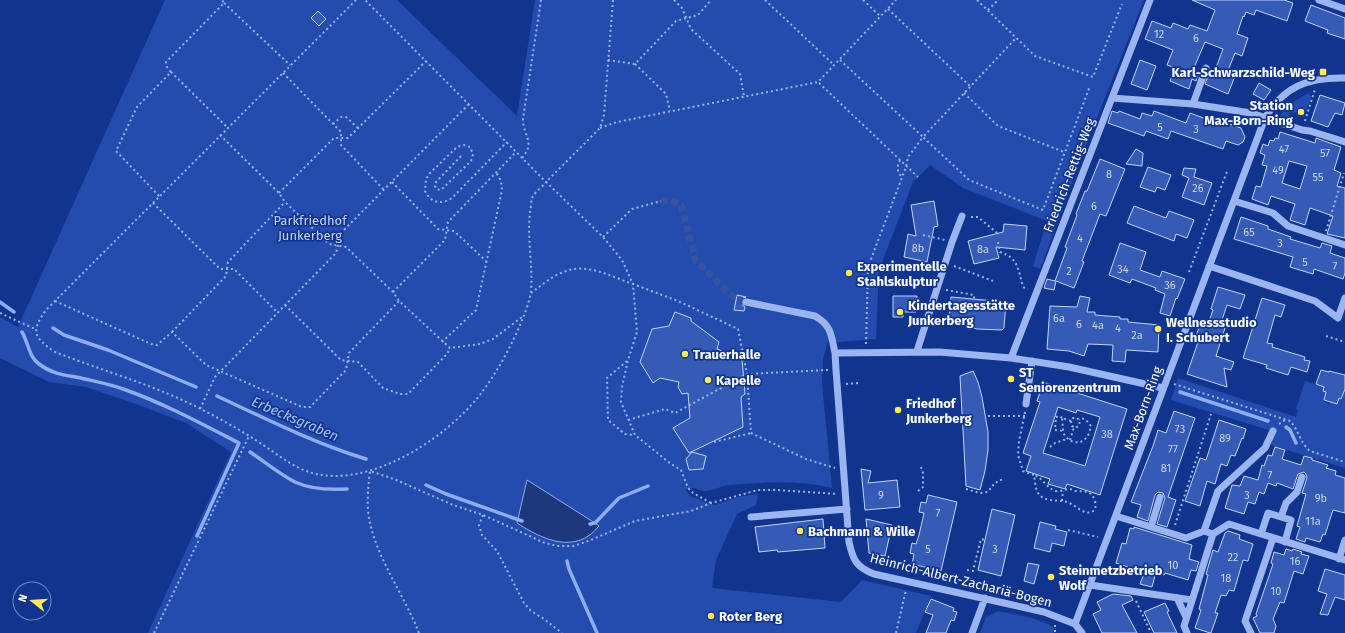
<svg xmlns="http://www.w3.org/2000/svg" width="1345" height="633" font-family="'Fira Sans',sans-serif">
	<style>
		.green { fill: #234cae }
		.water { fill: #1d387c; stroke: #8dadf5 }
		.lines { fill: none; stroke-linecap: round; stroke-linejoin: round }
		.stream { stroke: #8dadf5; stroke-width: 3.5 }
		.building { fill: #355bb6; stroke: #c3d4fd; fill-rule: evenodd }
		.minor-tunnel { stroke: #3553a0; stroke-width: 7; stroke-dasharray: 7 3.5; stroke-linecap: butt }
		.path { stroke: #9bb5f2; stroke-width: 2; stroke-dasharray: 2 3; stroke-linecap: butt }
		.minor { stroke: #9bb5f2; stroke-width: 7 }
		.poi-dot { fill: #ffe95c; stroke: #11358f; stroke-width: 1.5 }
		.labels { text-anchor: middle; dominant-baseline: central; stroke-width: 3.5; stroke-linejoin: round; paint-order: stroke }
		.number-label { font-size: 11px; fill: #ccd6ed }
		.poi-label { font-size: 13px; font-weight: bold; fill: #fff; stroke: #11358f; text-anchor: start }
		.street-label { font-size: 13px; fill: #fff; stroke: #11358f }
		.park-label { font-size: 13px; fill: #c3d4fd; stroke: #11358f }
		.water-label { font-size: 14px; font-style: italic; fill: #a7c0f9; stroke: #11358f }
	</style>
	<rect width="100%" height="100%" fill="#11358f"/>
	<path class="green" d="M165,0H397L517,116L535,0H1144L1083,153L1040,269L1033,266L1047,221L963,188L930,165L913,182L879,270L876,339L839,342L828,341L823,359L822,383L832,488C799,480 763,482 729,485C721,486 713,491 705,491C695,491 699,485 685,490L692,497L715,505L737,497L758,494L756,505L737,514L716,560L712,588L841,602L862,580L931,596L916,633H148L231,452L186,423L136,404L86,387L49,382L0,358V317L18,327Z
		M1309,93L1311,97L1306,111L1297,109L1295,113L1290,112L1287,121L1281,119L1280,116C1288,105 1297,99 1309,93Z
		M1178,378L1296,417L1298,410L1296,409L1305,381L1324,387L1323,390L1326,392L1323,401L1329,404L1330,402L1337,404L1339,398L1342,399L1345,388V468L1271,445L1275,432L1171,400Z
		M998,611C1016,615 1037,617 1053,627L1054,633H980L986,617Z"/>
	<path class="water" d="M527,480L595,523L599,526C576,555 543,540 517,523Z"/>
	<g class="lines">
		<path class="stream" d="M0,302L14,312
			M53,328L64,335L108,350L196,387
			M22,332C28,342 29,357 39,364C53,375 68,375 85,379C98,382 113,385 126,390C165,404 202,424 239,443L197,536
			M1180,392L1268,421
			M217,396C266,419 314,443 366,459
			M1286,427L1290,430L1296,443
			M250,452C265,462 279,474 295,482C310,489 330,490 347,489
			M426,485L446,494L522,521
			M590,524L595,523L619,498L648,486
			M567,561L569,569L597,633"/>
	</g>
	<path class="building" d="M1192,0H1284L1293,3L1287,21L1256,10L1254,15L1246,12L1244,17L1243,16L1237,34L1248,38L1242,56L1235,53L1227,73L1235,76L1228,94L1205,84L1208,76L1211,77L1215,68H1216L1223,49L1205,42L1193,70L1199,72L1196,81L1192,79L1189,89L1170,81L1175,68L1167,65L1173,50L1145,39L1152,21L1171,28L1173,23L1188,29L1190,25L1207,31L1215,10Z
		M1311,5L1345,18V39L1327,33L1328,30L1305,21Z
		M318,11L326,19L319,26L311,18Z
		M1140,60L1156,66L1147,90L1131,84Z
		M1259,83L1271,90L1264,100L1253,94Z
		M1320,95L1345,103L1342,115L1335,113L1328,127L1311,121Z
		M1112,111L1118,113L1119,111L1140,119L1142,113L1152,116L1154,111L1186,123L1190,113L1217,123L1218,120L1241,128L1245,137L1243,142L1238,145L1226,141L1223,149L1171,131L1168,139L1146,131L1144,136L1108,123Z
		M1280,132L1315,143L1316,138L1341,147L1334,170L1341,173L1337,186L1345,188V238L1327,234L1333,216L1310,208L1305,225L1290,220L1295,204L1271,196L1268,205L1252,199L1256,186L1261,187L1267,166L1262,165L1265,155L1260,153L1263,144L1268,146L1270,140L1274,141L1275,138L1278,139ZM1289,161L1307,166L1300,189L1282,183Z
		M1136,149L1143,153L1142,166L1126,164Z
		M1100,159L1125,169L1106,216L1100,214L1082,261L1084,262L1074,288L1056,281L1054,290L1044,288L1047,279L1055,281L1067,248L1065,247L1077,215L1076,214L1085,191H1087Z
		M1148,167L1171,175L1165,190L1157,187L1155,192L1140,187Z
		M1184,168L1196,169L1194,177L1212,183L1204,205L1182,197L1189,178L1182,175Z
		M934,201L938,226L934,227L927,262L904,257L908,234L916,236L911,205Z
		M1134,206L1166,218L1169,211L1194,220L1187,238L1176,234L1174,241L1127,223Z
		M1241,217L1268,226V229L1291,237L1290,239L1320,248L1322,243L1332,246L1330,253L1345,258V273L1343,279L1314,269L1313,274L1290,267L1293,257L1234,239Z
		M1004,224L1027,226L1025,250L996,247L999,258L974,264L968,241L1003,232Z
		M1120,243L1146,252L1140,270L1160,277L1162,271L1185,279L1177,299L1176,298L1170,316L1160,313L1165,294L1155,290L1156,288L1132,279L1130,283L1109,275Z
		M1218,287L1245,295L1240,309L1227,305L1220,326L1225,328L1216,356L1234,362L1231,370L1224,368L1227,387L1187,374L1198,342L1194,341L1200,325L1207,327L1213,310L1211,309Z
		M737,295L746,297L743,298L741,301L742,305L745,307L744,311L734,310Z
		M893,296H917L916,312H903V317H893Z
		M1080,296L1090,298L1087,312H1095V315L1120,317V319H1128V322L1159,325L1158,352L1126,350L1125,362L1112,361L1113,345L1088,344L1084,356L1069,351L1047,349L1050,306L1077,307Z
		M951,297L1006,302L1004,328L1002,330L977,329L974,328L971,322L949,320Z
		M1262,298L1285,305L1281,317L1275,315L1267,343L1273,344L1272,347L1305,357L1304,360L1310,361L1307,372L1291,367L1288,375L1266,368L1267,365L1243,358Z
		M675,312L691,318V321L719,342L717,349L742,359L745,394L741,397L743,427L689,453L673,428L690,418L688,393L682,394L678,387L679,382L660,378L653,383L640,362L652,329L669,326Z
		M1321,370L1329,372V371L1345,375V389L1341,399L1339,398L1337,404L1324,400L1326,392L1323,391L1324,387L1316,384Z
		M973,371L978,382L982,397L988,432V450L985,471L980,490L966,486L960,376Z
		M1043,382L1127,409L1100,495L1067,484L1065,489L1048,484L1050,479L1026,471L1031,456L1023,453L1040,402L1037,401ZM1058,407L1076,413L1077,410L1100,417L1085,466L1043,453Z
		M1174,411L1195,418L1168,497L1176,500L1167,527L1157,524L1165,498L1163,493L1158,492L1155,495L1148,521L1137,517L1141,505L1131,502L1153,446L1158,430L1166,433Z
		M1219,420L1246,429L1243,439L1242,438L1235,456L1231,455L1227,466L1221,464L1215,484L1207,481L1200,506L1185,501L1200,458L1206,460Z
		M1275,447L1285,450L1282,459L1301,465L1304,456L1312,458V460L1328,465L1326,468L1336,471L1335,475L1345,478V513L1333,510L1325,535L1323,534L1320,542L1306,538L1305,542L1296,539L1300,527L1297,526L1306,494L1302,493L1307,478L1306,474L1304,472L1298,474L1293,489L1277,483L1276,486L1268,483L1264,494L1259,492L1255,504L1248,502L1244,514L1225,508L1232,485L1240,486L1244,476L1258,480L1262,465L1264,466L1268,455L1272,456Z
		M692,452L706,456L703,469L689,470L686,459Z
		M861,469L871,471L868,483L897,480L900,507L865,510Z
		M928,495L957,502L941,571L912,564L914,554L910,553L912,543L916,544L919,535L924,513L919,512L921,502L926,503Z
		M992,509L1015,515L1001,576L978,570Z
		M823,519L825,548L778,552L777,550L759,552L755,527Z
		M866,519L892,525L885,556L869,553Z
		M1040,522L1056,526L1055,529L1067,532L1064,546L1052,543L1050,552L1034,548Z
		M1134,527L1192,545L1189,559L1199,562L1196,571L1191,570L1188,580L1165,573L1164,575L1156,572L1152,587L1140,584L1143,576L1127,571L1128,567L1116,563L1122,543L1126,544L1130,528L1134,529Z
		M1228,531L1240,535L1239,539L1253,544L1248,561L1243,560L1234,591L1229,590L1226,596L1221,595L1215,613H1218L1211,633H1210L1195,628L1201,610L1199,609L1208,575L1206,574L1211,557L1213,550L1218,552L1225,533Z
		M1286,549L1292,551L1293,549L1302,552L1301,554L1309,556L1303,574L1294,571L1284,603L1280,602L1273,619L1276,626L1274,633H1260L1253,618L1257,616L1256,614L1273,564L1271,563L1274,552L1284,555Z
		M1028,563L1039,565L1034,584L1024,581Z
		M1325,569L1345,575V600L1335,597L1328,615L1320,614L1327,594L1318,591Z
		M1113,594L1131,596L1133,600L1122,605L1137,633H1102L1093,614L1101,610L1097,602Z
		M931,599L954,608L953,611L957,612L954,621L951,620L946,633H926L933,615L925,612Z
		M1165,603L1169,611L1167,612L1177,633H1154L1144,612Z"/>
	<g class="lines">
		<path class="minor-tunnel" d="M661,201L671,200L681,205L696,261L736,300L746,302"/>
		<path class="path" d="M356,0L46,310C31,331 33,337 55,352C103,371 154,385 201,409C220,419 239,429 257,441C278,454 297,472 322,475C378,483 446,437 479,396C497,373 512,345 523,318C526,310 530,300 531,291C533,265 527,239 530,212C531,208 531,202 532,198C535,192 542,187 546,182L365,0
			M613,0L604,115L600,128L546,182L603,237L622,260L633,284L678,301L738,329L747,374L675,413L665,409L628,420
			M674,0L682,8L691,29L740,74L744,96
			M765,0L834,65
			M863,0L880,16
			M977,0L1035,56L1093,77L1122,4
			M224,3L290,65
			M888,9L970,86
			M988,10L998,0
			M608,60L635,64L676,21L698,15L711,0
			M840,60L923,137L1016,38
			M635,64L666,94L670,111
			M171,72L227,127
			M283,73L341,132V145L384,190
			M819,83L918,177
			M964,93L998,126L1064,152
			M1305,121L1315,89
			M333,124L341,117H346L358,128
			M600,128L617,122L818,82L896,0
			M220,135L279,193L285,202L329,244L346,247L393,292L399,301L450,348L480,344L493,339L522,317
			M461,156L436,182L435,186L436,189L440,190L442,189L471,161L473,154L470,147L464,145L457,147L430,173L426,179L425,191C431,203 441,205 452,198L507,142
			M522,158C536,142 523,136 523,119L541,0
			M900,160L898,165V172L902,177
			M392,182L438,229L454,231L486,261
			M279,193L334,138H348L426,61
			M159,196L116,151L137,107L171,72L167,67L166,62L224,3L222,0
			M153,203L220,269H234L277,312
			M971,217H978L997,233
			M1326,231L1344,173
			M923,235L945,240
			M603,237L632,209L661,201
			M998,242L1000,252C1019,258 1018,270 1023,287L1028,289
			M954,266L993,281
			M1189,272L1228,169
			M946,290L974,295V299
			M393,292L445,240L448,222L516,152
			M531,293C542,285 553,275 566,271C588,263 612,277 633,284L637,332L628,360L622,387L621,402L635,435L671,464L681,470L688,488L693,493L711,503
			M55,301L151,344L157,345L172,332L206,365L302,407H310L346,370L349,353L399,301
			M285,305L341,360L358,362L383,388L400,394H408L447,354L450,348
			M0,313L35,329
			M970,330L971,318
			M172,332L226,276L228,262L285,202
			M1326,336L1345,342
			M442,342L476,310L502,190L501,181L496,172
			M866,344L868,267L906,167L908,157L923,137L969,180L1043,210L1090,86
			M627,361L607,378L608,420L625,434L634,435
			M828,370L747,374L751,433L806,459L835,468
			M846,384L859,383
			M1174,384L1290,421C1298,429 1301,444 1310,451L1345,462
			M200,409L215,377L336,253L338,245L337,237L469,104
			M1025,412L1019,441L1018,455L1023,471L1034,475C1035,480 1035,488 1038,493C1045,503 1057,499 1067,502C1076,505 1083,515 1092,512C1096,509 1096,506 1095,501C1091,489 1084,492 1075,491C1073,490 1071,489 1069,489C1065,489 1061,492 1056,491C1046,488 1043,478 1034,475
			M988,416H1025
			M1062,418L1060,416L1056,417L1055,430L1063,431
			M1071,421L1072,426L1076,428L1079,425L1080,421L1077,418H1073L1071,421L1062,418C1063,423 1062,429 1064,434C1068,442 1080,446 1086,438C1089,435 1090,430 1091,426L1086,420L1081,418L1079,419
			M1279,424L1286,419
			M1070,440L1074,427
			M714,442L751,433
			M1050,447L1055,443L1067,439
			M966,489L980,493L988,492C993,485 994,482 1004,479
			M918,491L923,487V473L921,467
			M1062,501L1063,491
			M483,515L479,525L482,535L497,551L524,603L531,611L544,619L562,633
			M1175,525L1211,414
			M1068,530L1098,537
			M967,570L973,571L981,539L985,540
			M1136,601L1151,633
			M1055,625V632L1057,633
			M154,633L249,436
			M419,633C405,597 378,560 370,523C366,506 368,488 370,471L394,479L453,505L483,515L545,543L557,546H574L591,540L635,521L691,511L711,503L758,490H777L837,494
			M896,633L906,590"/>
		<path class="minor" d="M1319,0L1345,9
			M1112,98L1193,104L1251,113L1302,130L1310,131L1345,142
			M1193,104L1206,68
			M1234,201L1273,213L1288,226L1345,245
			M1209,266L1315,301L1338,318L1345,298
			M746,302L815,316C832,326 831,335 835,353
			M917,351L952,242L962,216
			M1011,358L1150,0
			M1026,404L1032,361
			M1116,516L1186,538L1204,531L1213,534L1229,524L1345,560
			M751,517L847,509
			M1281,517L1286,503L1297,492L1302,477
			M1151,527L1160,497
			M1204,531L1218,491L1265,448L1273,431
			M1261,534L1268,513L1291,520L1285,542
			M1339,559L1345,540
			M1090,585L1192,600
			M1177,598L1186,617
			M1075,624L1044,612L874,574C856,567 853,560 849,542L836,370L835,353L939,352L1011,358L1069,367L1163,388
			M1075,624L1265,118C1284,86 1309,77 1345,78
			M1075,624L1082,633
			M972,633L985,598
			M1187,633L1184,626L1213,534
			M1251,633L1245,621L1273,538"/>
	</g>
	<g class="poi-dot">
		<rect x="1319" y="68" width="8" height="8" rx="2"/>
		<circle cx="1301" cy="112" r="4"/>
		<circle cx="849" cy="273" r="4"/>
		<circle cx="900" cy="312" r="4"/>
		<circle cx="1158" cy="329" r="4"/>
		<circle cx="685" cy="354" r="4"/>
		<circle cx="1011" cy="379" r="4"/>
		<circle cx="708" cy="380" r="4"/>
		<circle cx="898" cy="410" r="4"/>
		<circle cx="800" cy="531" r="4"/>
		<circle cx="1051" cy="577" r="4"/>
		<circle cx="711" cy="616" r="4"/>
	</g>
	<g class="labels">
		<g class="number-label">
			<text x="1159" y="34">12</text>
			<text x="1196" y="38">6</text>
			<text x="1160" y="127">5</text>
			<text x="1196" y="129">3</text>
			<text x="1284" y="149">47</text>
			<text x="1325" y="153">57</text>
			<text x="1278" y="170">49</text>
			<text x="1109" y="174">8</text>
			<text x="1318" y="177">55</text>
			<text x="1198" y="188">26</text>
			<text x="1094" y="206">6</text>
			<text x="1249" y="232">65</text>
			<text x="1080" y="238">4</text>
			<text x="1280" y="243">3</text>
			<text x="918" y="248">8b</text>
			<text x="983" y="249">8a</text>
			<text x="1305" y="262">5</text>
			<text x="1335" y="266">7</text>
			<text x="1123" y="269">34</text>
			<text x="1069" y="271">2</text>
			<text x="1170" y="285">36</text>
			<text x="1059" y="318">6a</text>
			<text x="1079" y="324">6</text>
			<text x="1098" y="325">4a</text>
			<text x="1118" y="328">4</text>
			<text x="1137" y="335">2a</text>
			<text x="1180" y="429">73</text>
			<text x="1107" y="434">38</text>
			<text x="1225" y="438">89</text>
			<text x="1173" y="449">77</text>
			<text x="1166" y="468">81</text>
			<text x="1270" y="475">7</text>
			<text x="881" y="495">9</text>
			<text x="1247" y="495">3</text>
			<text x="1321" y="498">9b</text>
			<text x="938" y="513">7</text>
			<text x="1313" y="521">11a</text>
			<text x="928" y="549">5</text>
			<text x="995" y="549">3</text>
			<text x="1233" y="557">22</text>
			<text x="1295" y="561">16</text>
			<text x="1173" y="565">10</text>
			<text x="1226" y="578">18</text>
			<text x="1276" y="591">10</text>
		</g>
		<g class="poi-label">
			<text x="1315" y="72" text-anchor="end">Karl-Schwarzschild-Weg</text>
			<text x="1293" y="105" text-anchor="end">Station<tspan x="1293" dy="15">Max-Born-Ring</tspan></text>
			<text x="857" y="266">Experimentelle<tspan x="857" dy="15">Stahlskulptur</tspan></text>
			<text x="908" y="305">Kindertagesstätte<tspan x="908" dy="15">Junkerberg</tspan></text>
			<text x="1166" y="322">Wellnessstudio<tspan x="1166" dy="15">I. Schubert</tspan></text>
			<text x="693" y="354">Trauerhalle</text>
			<text x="1019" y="372">ST<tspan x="1019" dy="15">Seniorenzentrum</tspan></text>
			<text x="716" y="380">Kapelle</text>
			<text x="906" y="403">Friedhof<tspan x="906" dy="15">Junkerberg</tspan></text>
			<text x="808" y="531">Bachmann &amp; Wille</text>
			<text x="1059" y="570">Steinmetzbetrieb<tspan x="1059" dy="15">Wolf</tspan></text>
			<text x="719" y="616">Roter Berg</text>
		</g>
		<g class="street-label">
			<text transform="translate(1069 175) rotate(-69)">Friedrich-Rettig-Weg</text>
			<text transform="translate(1143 408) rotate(-70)">Max-Born-Ring</text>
			<text transform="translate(961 580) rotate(14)">Heinrich-Albert-Zachariä-Bogen</text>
		</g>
		<g class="park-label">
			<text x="310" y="220">Parkfriedhof<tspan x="310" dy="15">Junkerberg</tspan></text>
		</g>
		<g class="water-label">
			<text transform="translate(295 419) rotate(23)">Erbecksgraben</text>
		</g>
	</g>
	<g transform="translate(32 601) rotate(287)"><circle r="19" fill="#11358f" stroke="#7086bc"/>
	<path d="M0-3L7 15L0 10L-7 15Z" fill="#ffe95c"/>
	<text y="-6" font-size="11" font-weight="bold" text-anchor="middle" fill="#ffffff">N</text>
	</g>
</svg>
